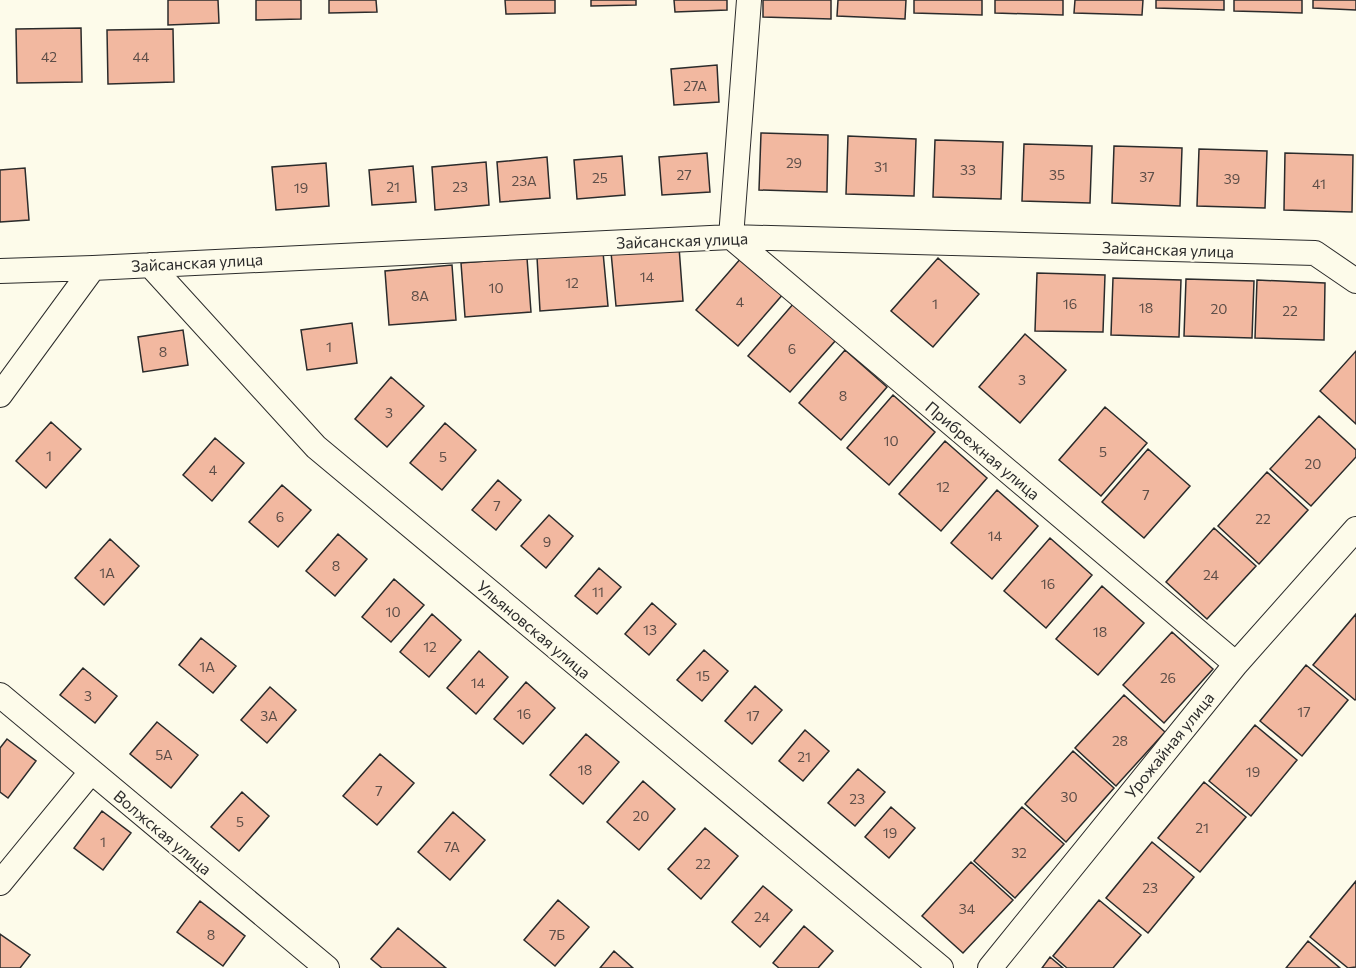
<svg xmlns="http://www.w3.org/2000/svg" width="1356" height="968" font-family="Commissioner,sans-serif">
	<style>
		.building { fill: #f2b8a0; stroke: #2b2b2b; stroke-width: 1.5 }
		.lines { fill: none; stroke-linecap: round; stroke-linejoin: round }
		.street-casing { stroke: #2b2b2b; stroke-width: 26 }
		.street { stroke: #fdfbea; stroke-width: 24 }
		.labels { text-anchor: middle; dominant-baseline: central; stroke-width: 4.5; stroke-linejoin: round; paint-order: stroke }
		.number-label { font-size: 14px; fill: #5d4e48 }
		.street-label { font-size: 16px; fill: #2b2b2b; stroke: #fdfbea }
	</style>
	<rect width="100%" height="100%" fill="#fdfbea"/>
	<path class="building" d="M168,0H218L219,23L168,25Z
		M256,0H301V19L256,20Z
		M329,0H376L377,12L329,13Z
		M505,0H555V13L506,14Z
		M591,0H636V5L591,6Z
		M674,0H727V10L675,12Z
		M763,0H831V19L763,17Z
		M838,0H906L905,19L837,16Z
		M914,0H982V15L914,13Z
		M995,0H1063V15L995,13Z
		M1075,0H1143L1142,15L1074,13Z
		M1156,0H1224V10L1156,8Z
		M1234,0H1302V13L1234,11Z
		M1313,0H1356V10L1313,8Z
		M81,28L82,82L17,83L16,29Z
		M173,29L174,82L108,84L107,30Z
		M717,65L719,102L674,105L671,69Z
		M761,133L828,135L827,192L759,190Z
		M848,136L916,139L914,196L846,194Z
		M935,140L1003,142L1001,199L933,197Z
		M1024,144L1092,146L1090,203L1022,201Z
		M1114,146L1182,148L1180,206L1112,203Z
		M1199,149L1267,151L1265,208L1197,206Z
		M707,153L710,192L662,195L659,157Z
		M1285,153L1353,155L1352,212L1284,210Z
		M622,156L625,195L577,199L574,160Z
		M547,157L550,198L500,202L497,162Z
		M486,162L489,205L435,210L432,167Z
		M326,163L329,206L276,210L272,167Z
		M413,166L416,202L372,205L369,170Z
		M25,168L29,220L0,222V170Z
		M679,247L683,301L616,306L611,252Z
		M603,252L608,306L540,311L537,257Z
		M742,257L784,293L738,346L696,310Z
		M527,258L531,312L465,317L461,263Z
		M938,258L979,294L933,347L891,311Z
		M452,265L456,320L389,325L385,271Z
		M1037,273L1105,275L1103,332L1035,331Z
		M1113,278L1181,280L1179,337L1111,335Z
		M1186,279L1254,281L1252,338L1184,336Z
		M1257,280L1325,283L1324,340L1255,338Z
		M794,303L836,340L790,392L748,356Z
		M352,323L357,363L307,370L301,330Z
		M183,330L188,365L143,372L138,337Z
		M1025,334L1066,370L1020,423L979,387Z
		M845,350L887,387L841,440L799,403Z
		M1356,351V424L1320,391Z
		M391,377L424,406L387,447L355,419Z
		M893,395L935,432L889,485L847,448Z
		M1105,407L1147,443L1101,496L1059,460Z
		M1319,416L1356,450V457L1311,506L1270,469Z
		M51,422L81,449L46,488L16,461Z
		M445,423L476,450L442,490L410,463Z
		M215,438L244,463L212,501L183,475Z
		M945,441L987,478L941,531L899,494Z
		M1148,449L1190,486L1144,538L1102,502Z
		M1267,472L1308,510L1259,564L1218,526Z
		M498,480L521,500L496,530L472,510Z
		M282,485L311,510L278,547L249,522Z
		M997,490L1038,526L992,579L951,543Z
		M549,515L573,536L546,568L521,546Z
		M1214,528L1256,566L1207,619L1166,582Z
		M338,534L367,559L335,596L306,571Z
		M1050,538L1092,575L1046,628L1004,591Z
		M110,539L139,566L104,605L75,578Z
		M599,568L621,587L597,614L575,596Z
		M394,579L424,605L391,642L362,617Z
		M1102,586L1144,623L1098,675L1056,639Z
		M652,603L676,624L649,655L625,634Z
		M432,614L461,640L429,677L400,652Z
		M1356,614V699L1355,700L1313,665Z
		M1172,632L1213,669L1164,723L1123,685Z
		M201,638L236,666L213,693L179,665Z
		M704,650L728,671L702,701L677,680Z
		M479,651L508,677L476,714L447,688Z
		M1306,665L1348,700L1302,756L1260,721Z
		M83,668L117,696L95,723L60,695Z
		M526,682L555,708L523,744L494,719Z
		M755,686L782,710L752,744L725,721Z
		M270,687L296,710L267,743L241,720Z
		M1124,695L1165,732L1116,786L1075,748Z
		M157,722L198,755L171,788L130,754Z
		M1255,725L1297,760L1251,816L1209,781Z
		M805,730L829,751L803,781L779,761Z
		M586,734L619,762L583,804L550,775Z
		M7,739L36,761L8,798L0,792V748Z
		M1073,751L1114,788L1066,842L1025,804Z
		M380,754L414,783L377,825L343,796Z
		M858,769L885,792L855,826L828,803Z
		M643,781L675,809L639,850L607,822Z
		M1204,782L1246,817L1200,872L1158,838Z
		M242,792L269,816L239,851L211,827Z
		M891,807L915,828L889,858L865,837Z
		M1022,807L1064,844L1015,898L974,861Z
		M102,811L131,833L103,870L74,848Z
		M453,812L485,840L450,880L418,852Z
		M705,828L738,856L701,899L668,869Z
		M1152,842L1194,877L1148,933L1106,898Z
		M971,862L1013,900L963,953L922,916Z
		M1356,881V967L1348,968L1310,937Z
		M763,886L792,910L760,947L732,922Z
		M558,900L589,927L555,966L524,940Z
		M1099,900L1141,935L1113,968H1067L1053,956Z
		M200,901L245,936L223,966L177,932Z
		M804,926L833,951L818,968H779L773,963Z
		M398,928L446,968H382L371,959Z
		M0,934L30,955L20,968H0Z
		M1308,941L1340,968H1286Z
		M614,951L633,968H600Z
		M1050,957L1063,968H1042Z"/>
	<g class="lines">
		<g class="street-casing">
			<path id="street" d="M749,0L731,237L1236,664
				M150,265L316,447L941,968
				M0,271L93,268L731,237L1315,253L1356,281
				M0,395L93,268
				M0,695L327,968
				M0,883L91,772
				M990,968L1236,664L1356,529"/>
		</g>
		<use href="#street" class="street"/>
	</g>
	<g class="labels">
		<g class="number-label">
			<text x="49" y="56">42</text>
			<text x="141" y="56">44</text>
			<text x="695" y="85">27А</text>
			<text x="794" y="162">29</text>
			<text x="881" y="166">31</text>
			<text x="968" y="169">33</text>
			<text x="684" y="174">27</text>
			<text x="1057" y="174">35</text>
			<text x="1147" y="176">37</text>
			<text x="600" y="177">25</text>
			<text x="1232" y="178">39</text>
			<text x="524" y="180">23А</text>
			<text x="1319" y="183">41</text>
			<text x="393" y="186">21</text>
			<text x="460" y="186">23</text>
			<text x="301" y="187">19</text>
			<text x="647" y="276">14</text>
			<text x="572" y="282">12</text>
			<text x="496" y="287">10</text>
			<text x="420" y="295">8А</text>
			<text x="740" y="301">4</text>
			<text x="935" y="303">1</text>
			<text x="1070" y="303">16</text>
			<text x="1146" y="307">18</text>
			<text x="1219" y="308">20</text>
			<text x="1290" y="310">22</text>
			<text x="329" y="346">1</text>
			<text x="792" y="348">6</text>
			<text x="163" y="351">8</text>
			<text x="1022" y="379">3</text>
			<text x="843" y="395">8</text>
			<text x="389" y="412">3</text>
			<text x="891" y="440">10</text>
			<text x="1103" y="451">5</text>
			<text x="49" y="455">1</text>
			<text x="443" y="456">5</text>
			<text x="1313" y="463">20</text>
			<text x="213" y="469">4</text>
			<text x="943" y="486">12</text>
			<text x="1146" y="494">7</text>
			<text x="497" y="505">7</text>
			<text x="280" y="516">6</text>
			<text x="1263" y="518">22</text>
			<text x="995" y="535">14</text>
			<text x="547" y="541">9</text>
			<text x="336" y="565">8</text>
			<text x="107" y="572">1А</text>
			<text x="1211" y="574">24</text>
			<text x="1048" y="583">16</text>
			<text x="598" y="591">11</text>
			<text x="393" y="611">10</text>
			<text x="650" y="629">13</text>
			<text x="1100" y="631">18</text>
			<text x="430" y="646">12</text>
			<text x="207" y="666">1А</text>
			<text x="703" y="675">15</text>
			<text x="1168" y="677">26</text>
			<text x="478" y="682">14</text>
			<text x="88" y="695">3</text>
			<text x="1304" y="711">17</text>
			<text x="524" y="713">16</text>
			<text x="269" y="715">3А</text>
			<text x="753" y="715">17</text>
			<text x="1120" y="740">28</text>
			<text x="164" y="754">5А</text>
			<text x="804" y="756">21</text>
			<text x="585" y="769">18</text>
			<text x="1253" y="771">19</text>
			<text x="379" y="790">7</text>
			<text x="1069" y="796">30</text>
			<text x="857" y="798">23</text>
			<text x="641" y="815">20</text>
			<text x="240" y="821">5</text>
			<text x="1202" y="827">21</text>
			<text x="890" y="832">19</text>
			<text x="103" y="841">1</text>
			<text x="452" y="846">7А</text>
			<text x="1019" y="852">32</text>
			<text x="703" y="863">22</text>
			<text x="1150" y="887">23</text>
			<text x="967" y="908">34</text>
			<text x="762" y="916">24</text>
			<text x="211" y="934">8</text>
			<text x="557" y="934">7Б</text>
		</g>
		<g class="street-label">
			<text transform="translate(682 240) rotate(-2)">Зайсанская улица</text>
			<text transform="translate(1168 249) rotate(2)">Зайсанская улица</text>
			<text transform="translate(197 262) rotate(-3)">Зайсанская улица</text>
			<text transform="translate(983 450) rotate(40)">Прибрежная улица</text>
			<text transform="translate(534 629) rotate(40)">Ульяновская улица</text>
			<text transform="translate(1169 745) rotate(-51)">Урожайная улица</text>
			<text transform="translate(163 832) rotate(40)">Волжская улица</text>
		</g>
	</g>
</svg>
